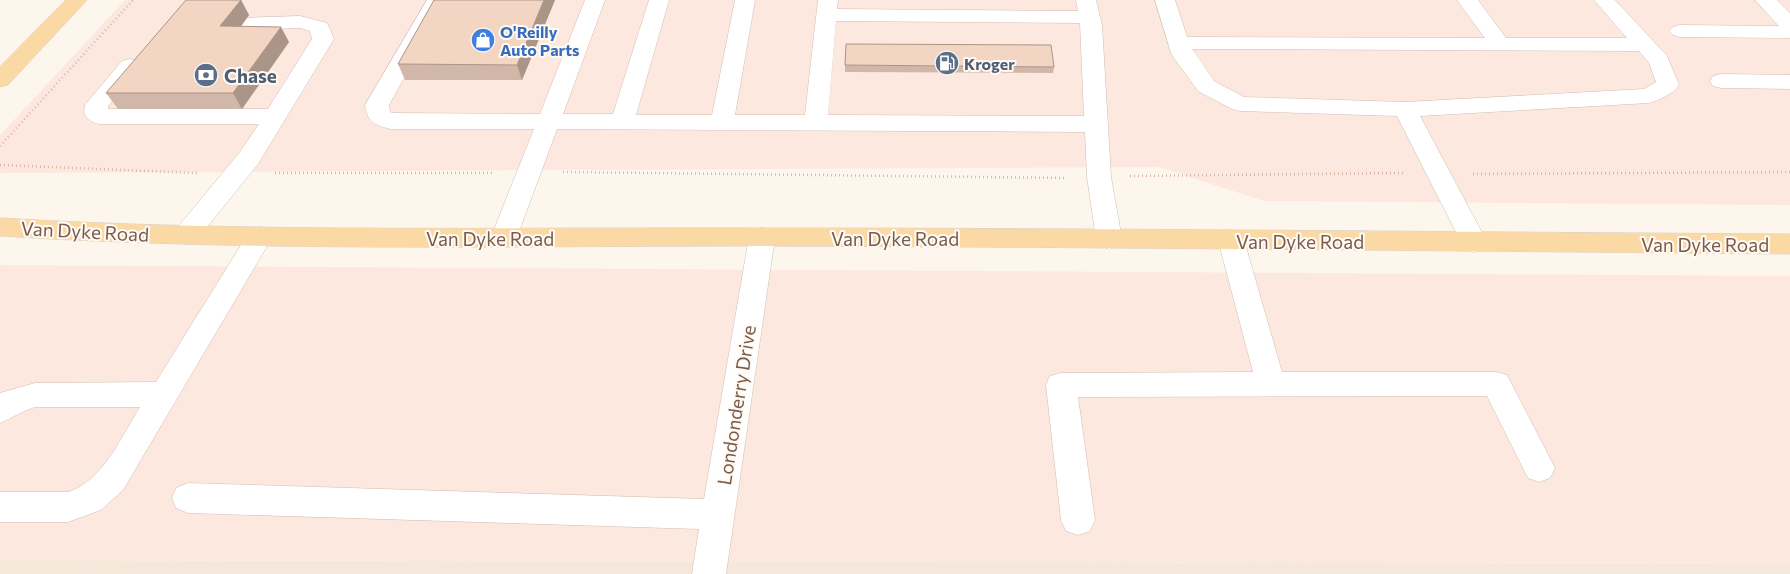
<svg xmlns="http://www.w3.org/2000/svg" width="1790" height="574" font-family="Commissioner,sans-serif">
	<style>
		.residential { fill: #f5e8da }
		.commercial { fill: #fde8e0 }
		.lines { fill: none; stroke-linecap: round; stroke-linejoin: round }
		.minor-casing { stroke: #d1beb0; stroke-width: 1 }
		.major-casing { stroke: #dad1cd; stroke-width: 1 }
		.path { stroke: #d9b8a5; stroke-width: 2.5; stroke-dasharray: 1 3; stroke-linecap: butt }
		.minor { fill: #fff; fill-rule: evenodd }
		.major { fill: #fbd9a5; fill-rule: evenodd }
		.wall { fill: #d1b7a8 }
		.shaded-wall { fill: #aa9588 }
		.building { fill: #f3d5c3; stroke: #aa9588 }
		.labels { text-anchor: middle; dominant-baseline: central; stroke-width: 4; stroke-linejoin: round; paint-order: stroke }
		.far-shop-label { font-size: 16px; font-weight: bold; fill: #366cbe; stroke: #fffaf3; text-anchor: start }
		.far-service-label { font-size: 16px; font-weight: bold; fill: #4e5e75; stroke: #fffaf3; text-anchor: start }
		.service-label { font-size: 19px; font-weight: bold; fill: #4e5e75; stroke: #fffaf3; text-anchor: start }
		.street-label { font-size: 19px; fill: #7a5c4d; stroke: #fffaf3 }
	</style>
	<rect width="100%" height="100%" fill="#fdf6ec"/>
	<path class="residential" d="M0,560L1790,564V574H0Z"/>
	<path class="commercial" d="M125,0H1790V205L1264,201L1159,167L0,173V135Z
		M0,265L1790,276V564L0,560Z"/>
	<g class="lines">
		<g class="minor-casing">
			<path id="minor" d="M427,0H447L389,105L390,112L393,113L540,114L585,0H605L563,114H613L649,0H669L636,115H712L735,0H755L735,115H805L818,0H838L837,9L1078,11L1076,0H1096L1102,25L1111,177L1122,239L1118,246L1109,249L1100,246L1096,239L1087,177L1085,132L557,129L517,237L513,244L504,246L495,244L491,237L534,129H390C373,124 368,122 365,105ZM836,21L1080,23L1084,116L828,115Z
				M1155,0H1175L1187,37L1485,38L1457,0H1478L1506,38H1627L1594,0H1615L1667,56L1679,85C1673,94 1660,100 1649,103L1420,116L1487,242L1483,249L1474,252L1465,249L1461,242L1397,116L1240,111L1232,109L1198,91L1174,58L1171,53ZM1192,49L1639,51L1649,63L1656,82L1644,89L1405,102L1244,97L1214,81Z
				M1755,0H1777L1790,13V38L1680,37L1673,35L1669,31L1673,27L1680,25L1779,26Z
				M300,16L327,23L334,39L258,164L195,242L186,244L177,242L173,235L177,228L240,152L259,124H99C91,122 89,120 84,113L85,105L122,61L130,59L138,61L141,66L108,106V109H268L312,39L310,31L300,28L242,30L235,28L231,24L235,20L242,18Z
				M1721,74L1790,75V89L1721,88L1713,86L1710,81L1713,76Z
				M260,227L269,229L273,236L123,490L101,510L68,522H0V492H68C104,480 121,437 140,407H35C22,411 12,418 0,423V393L35,383L156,382L251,229Z
				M762,228L771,230L775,237L726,574H692L699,529L188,513L176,508L172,498L176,488L188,483L704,499L749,237L753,230Z
				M1231,230L1240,233L1244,240L1282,372H1496L1507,375L1555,468L1550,478L1539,482L1528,478L1487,396L1078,397L1095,520L1090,531L1078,535L1066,531L1061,520L1046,385L1050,376L1061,373L1253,372L1218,240L1222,233Z"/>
		</g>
		<g class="major-casing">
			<path id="major" d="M66,0H87L8,85L0,87V67Z
				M0,218C255,233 509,227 764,228C1106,228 1448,232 1790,234V254C1448,251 1106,247 764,246C509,246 255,252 0,236Z"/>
		</g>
		<path class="path" d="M0,146L133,0
			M0,165L197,173
			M563,172L1067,178
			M275,173H494
			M1473,174L1790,172
			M1130,176L1404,173"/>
		<use href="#minor" class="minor"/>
		<use href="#major" class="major"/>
	</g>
	<path class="wall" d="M241,0L249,15L241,27L289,42L242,109H118L106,93Z
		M555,0L522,80H405L398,64Z
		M845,65L1054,67L1053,73L845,72Z"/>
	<path class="shaded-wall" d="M241,0L249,15L229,42L220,26Z
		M544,0H555L522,80L517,65Z
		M281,27L289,42L242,109L233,93Z"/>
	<path class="building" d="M186,0H241L220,26L281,27L233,93H106Z
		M434,0H544L517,65L398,64Z
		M846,44L1051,45L1054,67L845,65Z"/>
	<defs>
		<g id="shop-disc" transform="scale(1.25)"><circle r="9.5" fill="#3f7fe0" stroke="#fffaf3"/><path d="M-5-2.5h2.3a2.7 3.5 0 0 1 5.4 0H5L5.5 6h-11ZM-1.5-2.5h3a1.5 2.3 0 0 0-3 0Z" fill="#fff"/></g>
		<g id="fuel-disc" transform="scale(1.25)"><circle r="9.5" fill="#5c6f8a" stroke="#fffaf3"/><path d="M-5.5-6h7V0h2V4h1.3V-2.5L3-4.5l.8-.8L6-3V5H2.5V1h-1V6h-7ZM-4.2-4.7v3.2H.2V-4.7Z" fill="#fff"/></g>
		<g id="bank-disc" transform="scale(1.25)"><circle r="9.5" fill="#5c6f8a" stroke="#fffaf3"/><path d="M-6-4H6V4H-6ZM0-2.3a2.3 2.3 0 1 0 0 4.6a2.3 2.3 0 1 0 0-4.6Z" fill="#fff"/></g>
	</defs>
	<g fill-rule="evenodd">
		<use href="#shop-disc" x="483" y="40"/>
		<use href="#fuel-disc" x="947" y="63"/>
		<use href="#bank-disc" x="206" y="75"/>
	</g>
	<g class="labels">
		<g class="far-shop-label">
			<text x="500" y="31">O'Reilly<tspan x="500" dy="18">Auto Parts</tspan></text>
		</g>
		<g class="far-service-label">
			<text x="964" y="63">Kroger</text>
		</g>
		<g class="service-label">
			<text x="224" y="75">Chase</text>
		</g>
		<g class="street-label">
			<text transform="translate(85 231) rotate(3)">Van Dyke Road</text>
			<text x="490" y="238">Van Dyke Road</text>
			<text x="895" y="238">Van Dyke Road</text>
			<text x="1300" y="241">Van Dyke Road</text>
			<text x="1705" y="244">Van Dyke Road</text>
			<text transform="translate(736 405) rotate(-81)">Londonderry Drive</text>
		</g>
	</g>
</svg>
